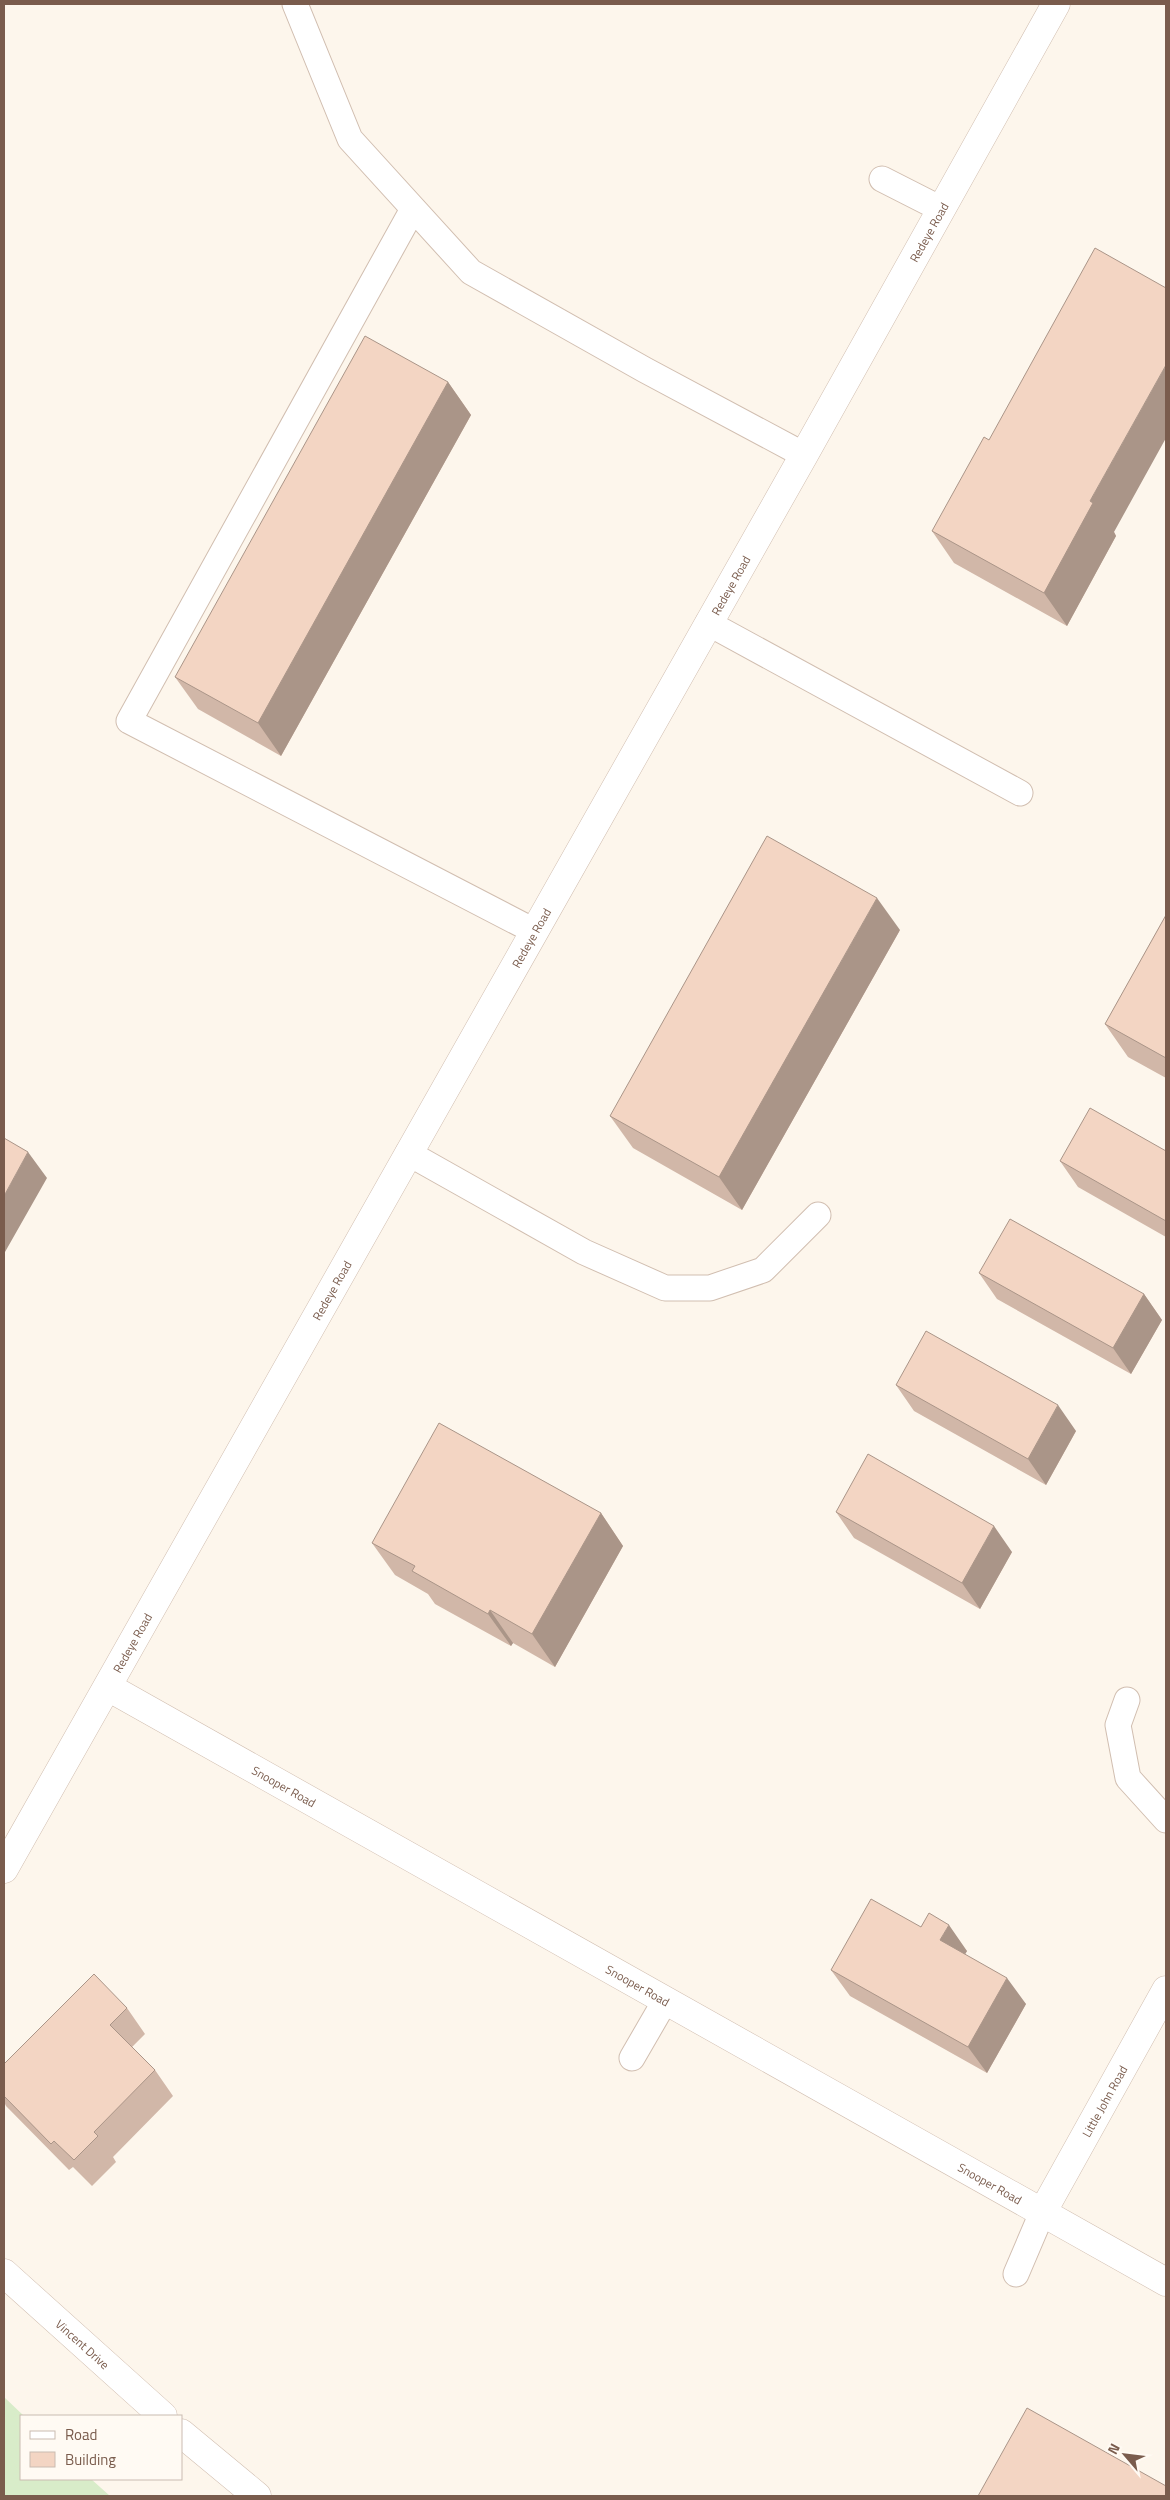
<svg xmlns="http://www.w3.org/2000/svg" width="1170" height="2500" font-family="'Titillium Web',sans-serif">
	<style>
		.green { fill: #d8ecc9 }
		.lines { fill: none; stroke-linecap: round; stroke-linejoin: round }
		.service-casing { stroke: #d1beb0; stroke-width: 27 }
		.minor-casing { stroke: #d1beb0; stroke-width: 29 }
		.tertiary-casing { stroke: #d1beb0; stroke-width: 29 }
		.service { stroke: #fff; stroke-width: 25 }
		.minor { stroke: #fff; stroke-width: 28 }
		.tertiary { stroke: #fff; stroke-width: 28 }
		.wall { fill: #d1b7a8 }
		.shaded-wall { fill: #aa9588 }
		.building { fill: #f3d5c3; stroke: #aa9588 }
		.labels { text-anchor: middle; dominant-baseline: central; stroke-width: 4; stroke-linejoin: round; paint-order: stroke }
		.street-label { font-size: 12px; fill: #7a5c4d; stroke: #fffaf3 }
	</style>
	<rect width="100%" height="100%" fill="#fdf6ec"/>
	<path class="green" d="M4,2397L24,2416H21V2479H91L110,2496H4Z"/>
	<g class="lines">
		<g class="service-casing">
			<path id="service" d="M295,4L350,139L471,272L645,370L804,455
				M882,179L941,209
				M413,209L129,721L534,931
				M708,623L1020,793
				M408,1153L584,1252L665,1288H710L763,1270L818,1215
				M1127,1700L1118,1725L1128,1778L1166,1820
				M632,2058L665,2001
				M1016,2274L1042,2213"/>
		</g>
		<g class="minor-casing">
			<g id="minor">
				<path id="s1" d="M108,1687L1166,2282"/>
				<path id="s2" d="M4,1869L804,455L1056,4"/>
				<path id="s3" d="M1042,2213L1166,1990"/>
			</g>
		</g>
		<g class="tertiary-casing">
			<g id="tertiary">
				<path id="s4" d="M4,2273L163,2416"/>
				<path d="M181,2433L257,2496"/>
			</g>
		</g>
		<use href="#service" class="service"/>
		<use href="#minor" class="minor"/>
		<use href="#tertiary" class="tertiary"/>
	</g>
	<path class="wall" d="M448,382L471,415L281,756L198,709L175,677Z
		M932,531L1114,532L1116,536L1067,626L954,563Z
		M1166,915V1078L1128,1057L1105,1024Z
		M900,930L742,1210L633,1148L610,1116Z
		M1166,1151V1237L1078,1187L1060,1161Z
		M979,1273L1144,1294L1162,1320L1131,1374L997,1299Z
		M896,1385L1076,1431L1046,1485L914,1411Z
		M836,1512L1012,1552L980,1609L854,1538Z
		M601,1513L623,1546L555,1667L513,1643L511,1646L435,1604L428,1594L395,1575L372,1543Z
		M921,1927L967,1951L965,1954L1026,2004L987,2073L850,1996L831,1970Z
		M127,2008L145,2034L132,2047L155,2070L173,2096L113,2157L116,2162L92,2186L73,2167L69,2170L6,2106L4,2102V2064Z"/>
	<path class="shaded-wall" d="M1166,365V438L1114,532L1116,536L1067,626L1044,593L1090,501Z
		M448,382L471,415L281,756L258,723Z
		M877,898L900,930L742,1210L719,1177Z
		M28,1152L47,1178L5,1252L4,1250V1196Z
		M1144,1294L1162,1320L1131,1374L1113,1348Z
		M1058,1405L1076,1431L1046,1485L1028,1459Z
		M601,1513L623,1546L555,1667L532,1634Z
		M994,1526L1012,1552L980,1609L962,1583Z
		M490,1610L513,1643L511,1646L488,1614Z
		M949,1925L967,1951L958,1966L940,1940Z
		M1007,1978L1026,2004L987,2073L968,2047Z"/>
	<path class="building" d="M1095,248L1166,288V365L1090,501L1093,503L1044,593L932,531L984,437L989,440Z
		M365,336L448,382L258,723L175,677Z
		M767,836L877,898L719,1177L610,1116Z
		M1166,915V1058L1105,1024Z
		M1090,1108L1166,1151V1221L1060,1161Z
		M4,1138L28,1152L4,1196Z
		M1010,1219L1144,1294L1113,1348L979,1273Z
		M926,1331L1058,1405L1028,1459L896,1385Z
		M439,1423L601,1513L532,1634L490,1610L488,1614L412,1571L415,1566L372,1543Z
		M868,1454L994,1526L962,1583L836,1512Z
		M871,1899L921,1927L929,1913L949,1925L940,1940L1007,1978L968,2047L831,1970Z
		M94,1974L127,2008L110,2025L155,2070L94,2132L98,2136L74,2160L54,2141L51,2144L4,2096V2064Z
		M1027,2408L1166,2486V2496H978Z"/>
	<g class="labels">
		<g class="street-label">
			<text stroke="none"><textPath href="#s2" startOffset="1880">Redeye Road</textPath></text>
			<text stroke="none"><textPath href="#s2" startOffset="1475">Redeye Road</textPath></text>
			<text stroke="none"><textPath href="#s2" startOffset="1070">Redeye Road</textPath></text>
			<text stroke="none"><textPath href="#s2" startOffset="665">Redeye Road</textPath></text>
			<text stroke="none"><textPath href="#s2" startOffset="260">Redeye Road</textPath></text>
			<text stroke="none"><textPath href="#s1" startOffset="202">Snooper Road</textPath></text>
			<text stroke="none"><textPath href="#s1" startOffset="608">Snooper Road</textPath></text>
			<text stroke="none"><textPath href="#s3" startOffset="128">Little John Road</textPath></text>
			<text stroke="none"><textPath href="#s1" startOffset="1012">Snooper Road</textPath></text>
			<text stroke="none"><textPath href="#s4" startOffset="106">Vincent Drive</textPath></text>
		</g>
	</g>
	<rect width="1170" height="2500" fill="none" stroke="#7a5c4d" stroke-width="10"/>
	<rect x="20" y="2415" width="162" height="65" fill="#fffaf3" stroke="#cabbb1"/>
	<rect x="30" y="2431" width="25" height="8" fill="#ffffff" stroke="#cabbb1"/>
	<text x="65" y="2440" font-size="15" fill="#7a5c4d">Road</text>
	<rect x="30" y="2452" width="25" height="15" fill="#f3d5c3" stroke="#cabbb1"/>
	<text x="65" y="2465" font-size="15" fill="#7a5c4d">Building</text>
	<g transform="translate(1125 2455) rotate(298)" stroke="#fffaf3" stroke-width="4" paint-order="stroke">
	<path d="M0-4L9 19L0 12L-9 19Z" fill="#7a5c4d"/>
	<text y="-8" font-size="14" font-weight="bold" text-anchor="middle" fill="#7a5c4d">N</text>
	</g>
</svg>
